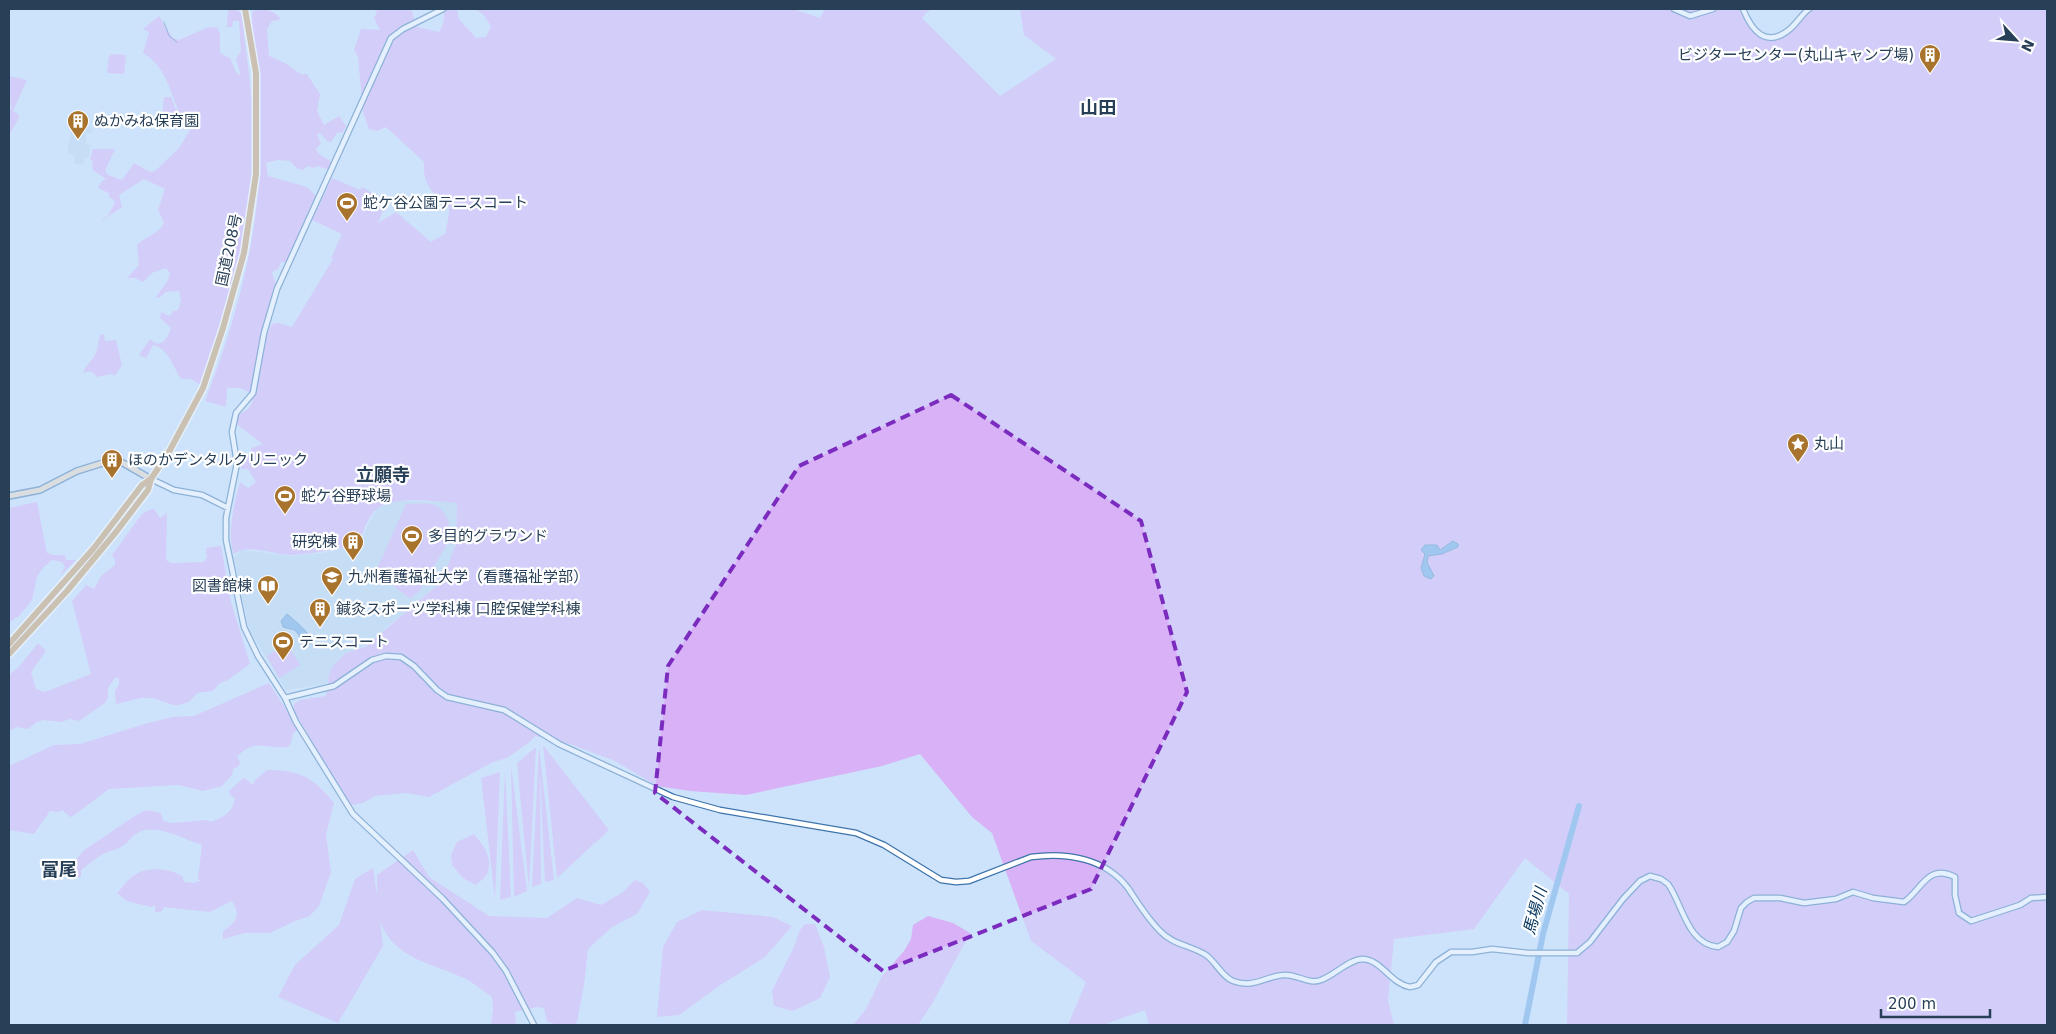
<svg xmlns="http://www.w3.org/2000/svg" width="2056" height="1034" font-family="'DejaVu Sans','Noto Sans JP',sans-serif">
	<style>
		.built { fill: #bcd5ef }
		.green { fill: #d8b1f6 }
		.water { fill: #67a5e3; stroke: #5486b9 }
		.lines { fill: none; stroke-linecap: round; stroke-linejoin: round }
		.stream { stroke: #5486b9; stroke-width: 1 }
		.river { stroke: #67a5e3; stroke-width: 6 }
		.tertiary-casing { stroke: #3e74aa; stroke-width: 7 }
		.secondary-casing { stroke: #3e74aa; stroke-width: 8 }
		.trunk-casing { stroke: #fff; stroke-width: 9 }
		.tertiary { stroke: #fff; stroke-width: 4.5 }
		.secondary { stroke: #ead8c1; stroke-width: 5 }
		.trunk { stroke: #c7985a; stroke-width: 6 }
		.marked { fill: none; stroke: #7b2cbf; stroke-width: 4; stroke-dasharray: 10 6; stroke-linejoin: round }
		.labels { text-anchor: middle; dominant-baseline: central; stroke-width: 4.5; stroke-linejoin: round; paint-order: stroke }
		.poi-label { font-size: 15px; fill: #273f57; stroke: #fff; text-anchor: start }
		.street-label { font-size: 15px; fill: #273f57; stroke: #fff }
		.water-label { font-size: 16px; font-style: italic; fill: #0a3860; stroke: #fff }
		.quarter-label { font-size: 18px; font-weight: bold; fill: #273f57; stroke: #fff }
	</style>
	<rect width="100%" height="100%" fill="#cde3fb"/>
	<path class="built" d="M72,113L93,130L91,133L86,134V144L91,145L89,157H85L83,165L74,164L75,156L69,153L67,150L73,125V118L69,116Z
		M395,501L457,502L456,545L440,583L364,646L346,653L329,675V683L286,690L249,630L234,558L242,550L292,556L324,553L342,548H359L369,522L378,508Z"/>
	<path class="green" d="M228,9H234L240,12L242,17C247,62 255,108 254,153C251,232 229,312 200,385L191,379H181C173,367 169,349 153,345L146,358L139,355L150,339C161,350 168,338 171,328L160,318L161,312L170,316L173,311L178,310L181,301L179,291L166,292L159,298L156,297L168,280L170,273L166,268L152,273L143,282L135,278H127L139,265L137,245C145,237 160,233 164,223L158,210L165,189L144,179L119,195L122,207L103,220L102,219L107,217L115,203L114,200L109,197V193L98,188L101,182L106,179L94,171L92,167L93,161L90,160L93,149H115L105,171L108,175L122,180L134,163L150,172L155,171L179,148L194,124L184,122C170,98 170,69 143,53L149,32L143,29L159,16L173,38L179,40L206,28L217,27L220,34V53L230,58L236,72L241,76L236,59L241,51L239,21H233L232,27H227Z
		M256,9C266,9 273,10 280,18L279,20L272,21L267,29L269,56L285,63L302,75L306,73L320,94L317,111L324,125L339,116L346,126L343,132L337,133L331,142L327,141L320,133L317,135L321,143L316,149L319,154L332,162L329,170L318,166L313,168L308,166L303,170L298,169L290,161L278,160L266,163L268,176L307,187L316,196L288,263L281,262L278,269L272,272L275,282L278,285L267,314L251,393L240,388H227L226,407L205,401C236,321 261,232 260,145C260,122 259,97 257,73C256,53 252,33 252,13Z
		M374,9H411L417,27L439,32L443,24L445,9H457L459,19L476,38L486,37L491,26L483,14L475,9H793L820,18L825,9H932L926,13L922,18L1000,96L1056,59L1024,35L1020,9H1744L1758,33C1782,38 1790,27 1803,9H2047V1025H1567L1569,894L1525,858L1474,929L1394,939L1388,1000L1394,1025H1149L1145,1010L1103,1025H1068L1086,982L1031,941L992,833L972,817L920,754L882,766L746,795L690,791L657,786L615,761L570,744L535,736L531,741L507,758L493,762L429,797L406,793L375,796L363,803L350,805L294,711V704L300,700L326,696L329,675L332,667L346,653L365,647L440,583L456,545L457,503C435,502 389,494 374,512C365,521 363,536 357,547C335,547 314,555 291,555C273,555 250,543 234,554C226,536 235,501 240,482L248,488L256,482L248,469H241V465L246,459L243,455L248,456L252,448L263,444L236,424L239,415L248,409L252,403L268,332L272,324L279,323L292,327L333,259L331,258L342,234L312,220L332,178L360,190L362,187C373,192 376,199 386,204L378,223L396,212L431,242L446,233C446,225 451,213 448,206C446,201 440,199 436,195C426,186 423,175 424,162L386,127L377,131L369,129L363,112L358,57L354,50L361,29L380,30L374,18L377,12Z
		M112,54L126,55L124,74L107,73L109,56Z
		M9,76L27,80L13,111L18,114L19,118L9,135V112L11,109Z
		M164,97H171L179,118L162,117Z
		M101,334L104,335L105,341L116,340L122,365L115,376L112,374L96,377L95,374L89,371L83,373C85,366 92,361 95,355C99,349 97,341 101,334Z
		M37,502L47,553L53,555H65L66,560H76L60,576L65,567L62,562L52,560L42,569L37,577L32,600L19,616L9,622V508Z
		M406,504C414,504 423,503 430,504C446,506 451,525 450,539L420,590L410,599L376,571Z
		M151,509H154L160,518L167,513L166,558L167,561L171,563L204,562L207,557L206,548L221,546L231,602L250,664L228,680L220,683L213,691L197,693L189,702L179,705H173L153,698H141L116,704L115,691L119,684V678H115L108,688V697L105,703L79,721L70,719L61,722L44,720L37,722L28,729L16,727L9,731V675L19,667L38,643L46,651L31,672L36,689L45,692L91,674L72,601L86,585L94,589L101,576L115,565V560L112,555L142,514Z
		M287,644L300,665L279,678L267,656Z
		M269,683L299,729L293,733L291,743L288,747C265,750 255,737 237,757L240,762L239,766L233,769L232,775L222,786L203,791L178,785L109,789L73,816L70,817L62,810L58,812L50,811L34,834L9,830V766L54,745L80,744L148,723L173,717L194,716Z
		M543,745L609,830L557,878Z
		M539,746L554,880L545,882L540,772L541,884L532,887Z
		M536,747L529,888L517,763Z
		M511,765L527,891L514,897Z
		M505,769L511,897L500,900Z
		M267,770C300,770 313,777 334,803L326,835L331,872L319,906L310,916L295,921L270,933H245L223,939V931C235,922 242,917 232,901L210,912L164,907L161,912H155V905L151,907L127,901L117,893C123,887 127,880 133,876C146,866 169,868 182,876L184,882L193,883L200,881L198,879L202,845C186,840 163,827 146,830C134,831 130,842 121,847C116,850 108,851 103,854C95,858 89,865 81,870V877H55L52,874L56,869L75,861L83,851L136,815L146,810L161,813L163,821L172,823L207,820L211,822C223,817 233,813 235,798L230,795L229,791L241,780L245,778L253,785L255,780Z
		M500,772L495,899L481,778Z
		M474,834C483,845 494,858 487,874C485,878 479,882 476,885L463,878L452,865L451,855L457,842Z
		M413,850L429,877L489,916L547,918L577,898L601,905L623,892L635,880L643,883L650,892L637,914L612,927L588,949L584,985L577,1022L573,1025H560L547,1022L544,1008L537,1007L515,1012L516,1025H491L493,1009L492,997C483,991 475,984 466,979C433,963 394,960 380,921L383,946L338,1023L278,997L295,965L339,925L355,879L373,868L377,895V875Z
		M702,910L773,917L792,926L765,957L722,984L679,1015L657,1017L663,947L677,922Z
		M928,916L953,923L970,933L932,1004L918,1025H853L866,1009L882,976L904,951L911,939L913,925Z
		M805,924H815L824,947L830,977L820,998L793,1011L774,1006L772,991L794,947L800,930Z"/>
	<path class="water" d="M1453,541L1458,544V547L1442,554L1428,556L1427,562L1434,576L1431,579L1424,576L1421,568L1425,554L1421,550L1425,545H1437L1440,550Z
		M287,614C295,621 311,633 312,643L307,646L295,630L283,627L281,621Z"/>
	<g class="lines">
		<path class="stream" d="M164,22L169,36L177,42"/>
		<path class="river" d="M1525,1025L1543,934L1579,806"/>
		<g class="tertiary-casing">
			<path id="tertiary" d="M443,9L403,29L391,38L277,289L264,333L253,393L236,413L232,432L237,463L226,518V540L244,627L258,656L285,698L296,722L353,814L443,899L493,953L506,971L534,1025
				M1674,9L1690,16L1713,9
				M1743,9C1752,31 1766,49 1790,29C1797,23 1802,14 1809,9
				M151,479L174,490L202,495L228,508
				M285,698L334,686L372,660L386,656L401,657L414,666L437,690L447,697L504,710L559,744L673,797L720,810L856,833L884,845L941,880L956,882L969,881L1031,857C1066,852 1105,858 1128,888C1138,903 1147,918 1160,931C1173,945 1190,945 1206,955C1216,962 1222,977 1233,981C1254,989 1265,976 1284,975C1297,974 1309,985 1321,980C1335,975 1348,960 1362,959C1381,959 1391,984 1410,987L1418,985L1436,962L1451,952H1472L1492,949L1528,953H1577L1590,942L1623,899L1640,881L1650,876L1661,879L1668,884C1683,905 1687,944 1718,947L1727,942L1734,931L1741,908L1747,902L1754,898H1780L1804,903L1836,899L1853,892L1873,898L1904,902C1922,890 1927,863 1955,877V895L1959,913L1971,921L2020,905L2031,898L2047,897"/>
		</g>
		<g class="secondary-casing">
			<path id="secondary" d="M9,496L40,490L77,471L106,462L123,463L151,479"/>
		</g>
		<g class="trunk-casing">
			<path id="trunk" d="M9,644L94,548L142,485L151,479
				M9,654L67,591L116,532L148,490L151,479L170,450L203,388L223,328L244,253L256,174V73L245,9"/>
		</g>
		<use href="#tertiary" class="tertiary"/>
		<use href="#secondary" class="secondary"/>
		<use href="#trunk" class="trunk"/>
	</g>
	<path d="M0 0H2056V1034H0ZM951,395L1141,521L1187,692L1091,889L883,971L655,793L668,666L799,466Z" fill="#cde3fb" fill-opacity=".55" fill-rule="evenodd"/>
	<path class="marked" d="M951,395L1141,521L1187,692L1091,889L883,971L655,793L668,666L799,466Z"/>
	<defs>
		<g id="building-pin" transform="scale(1.125)"><path d="M0 17L-7.5 6A9.5 9.5 0 1 1 7.5 6Z" fill="#a8732d" stroke="#fff"/><path d="M-4-6H4V6H1V3H-1V6H-4ZM-2.5-4.3h1.7v1.8h-1.7ZM.8-4.3h1.7v1.8H.8ZM-2.5-1h1.7V.8h-1.7ZM.8-1h1.7V.8H.8Z" fill="#fff"/></g>
		<g id="stadium-pin" transform="scale(1.125)"><path d="M0 17L-7.5 6A9.5 9.5 0 1 1 7.5 6Z" fill="#a8732d" stroke="#fff"/><path d="M0-5a6.5 5 0 1 0 0 10a6.5 5 0 1 0 0-10ZM-3.5-1.8h7v3.6h-7Z" fill="#fff"/></g>
		<g id="sight-pin" transform="scale(1.125)"><path d="M0 17L-7.5 6A9.5 9.5 0 1 1 7.5 6Z" fill="#a8732d" stroke="#fff"/><path d="M0-6L1.8-2.2L6-1.7L2.9 1.2L3.7 5.4L0 3.3L-3.7 5.4L-2.9 1.2L-6-1.7L-1.8-2.2Z" fill="#fff"/></g>
		<g id="university-pin" transform="scale(1.125)"><path d="M0 17L-7.5 6A9.5 9.5 0 1 1 7.5 6Z" fill="#a8732d" stroke="#fff"/><path d="M0-5L7-2L0 1L-7-2ZM-4 1L0 2.5L4 1V4Q0 6-4 4Z" fill="#fff"/></g>
		<g id="library-pin" transform="scale(1.125)"><path d="M0 17L-7.5 6A9.5 9.5 0 1 1 7.5 6Z" fill="#a8732d" stroke="#fff"/><path d="M-6-4Q-3-5.5-.7-3.5V5Q-3 3-6 4ZM6-4Q3-5.5 .7-3.5V5Q3 3 6 4Z" fill="#fff"/></g>
	</defs>
	<g fill-rule="evenodd">
		<use href="#building-pin" x="1930" y="55"/>
		<use href="#building-pin" x="78" y="121"/>
		<use href="#stadium-pin" x="347" y="203"/>
		<use href="#sight-pin" x="1798" y="444"/>
		<use href="#building-pin" x="112" y="460"/>
		<use href="#stadium-pin" x="285" y="496"/>
		<use href="#stadium-pin" x="412" y="536"/>
		<use href="#building-pin" x="353" y="542"/>
		<use href="#university-pin" x="332" y="577"/>
		<use href="#library-pin" x="268" y="586"/>
		<use href="#building-pin" x="320" y="609"/>
		<use href="#stadium-pin" x="283" y="642"/>
	</g>
	<g class="labels">
		<g class="poi-label">
			<text x="1914" y="55" text-anchor="end">ビジターセンター(丸山キャンプ場)</text>
			<text x="94" y="121">ぬかみね保育園</text>
			<text x="363" y="203">蛇ケ谷公園テニスコート</text>
			<text x="1814" y="444">丸山</text>
			<text x="128" y="460">ほのかデンタルクリニック</text>
			<text x="301" y="496">蛇ケ谷野球場</text>
			<text x="428" y="536">多目的グラウンド</text>
			<text x="337" y="542" text-anchor="end">研究棟</text>
			<text x="348" y="577">九州看護福祉大学（看護福祉学部）</text>
			<text x="252" y="586" text-anchor="end">図書館棟</text>
			<text x="336" y="609">鍼灸スポーツ学科棟 口腔保健学科棟</text>
			<text x="299" y="642">テニスコート</text>
		</g>
		<g class="street-label">
			<text transform="translate(229 250) rotate(-78)">国道208号</text>
		</g>
		<g class="water-label">
			<text transform="translate(1535 911) rotate(-75)">馬場川</text>
		</g>
		<g class="quarter-label">
			<text x="1098" y="107">山田</text>
			<text x="383" y="474">立願寺</text>
			<text x="59" y="869">富尾</text>
		</g>
	</g>
	<rect width="2056" height="1034" fill="none" stroke="#273f57" stroke-width="20"/>
	<g transform="translate(2016 40) rotate(116)" stroke="#ffffff" stroke-width="4" paint-order="stroke">
	<path d="M0-4L9 19L0 12L-9 19Z" fill="#273f57"/>
	<text y="-8" font-size="14" font-weight="bold" text-anchor="middle" fill="#273f57">N</text>
	</g>
	<path d="M1881 1009v8h109v-8" fill="none" stroke="#273f57" stroke-width="2.5"/>
	<text x="1888" y="1009" font-size="15" fill="#273f57" stroke="#ffffff" stroke-width="4" paint-order="stroke">200 m</text>
</svg>
